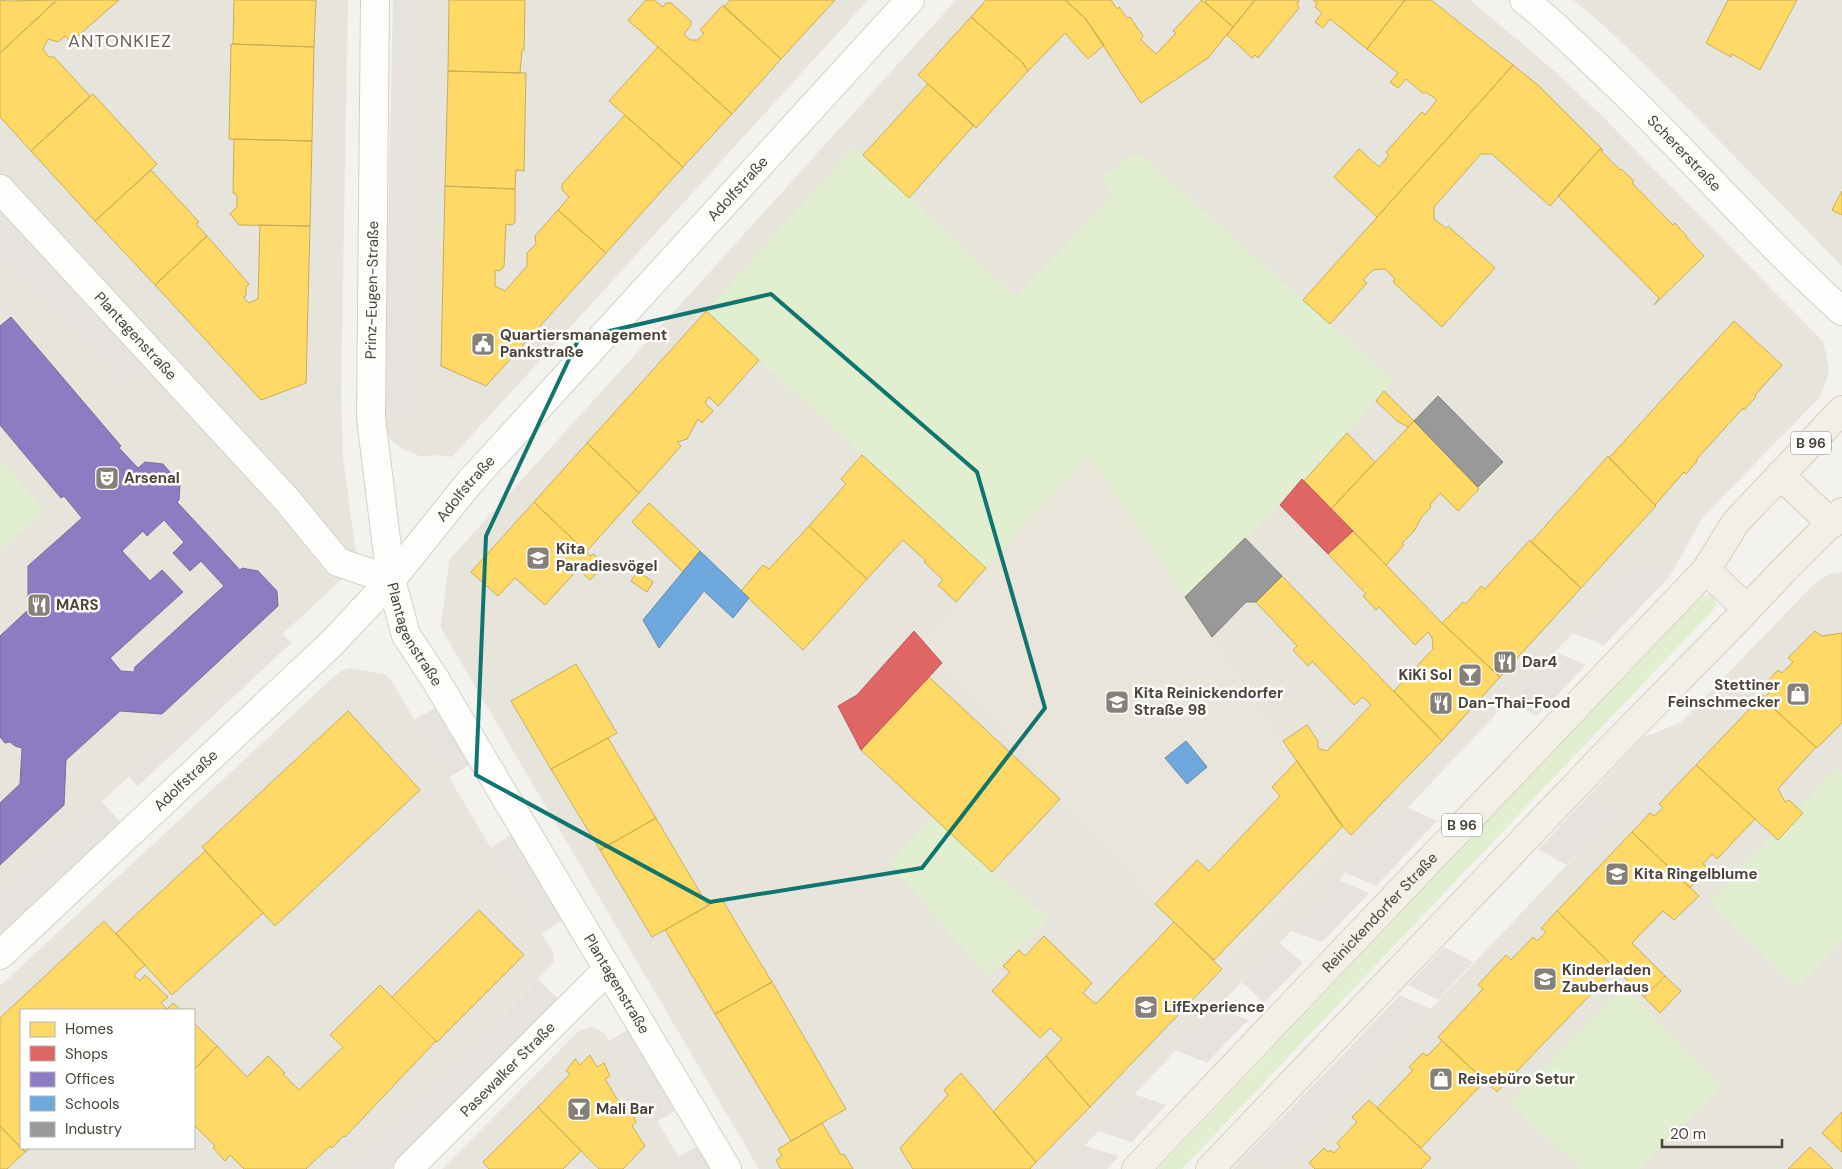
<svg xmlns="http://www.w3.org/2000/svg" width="1842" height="1169" font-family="'DM Sans',sans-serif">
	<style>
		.residential { fill: #e7e4dc; fill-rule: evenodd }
		.education { fill: #eae5da }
		.green { fill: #e1eecf }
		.parking { fill: #e6e3df }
		.homes { fill: #ffd966; stroke: #c9ac58 }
		.shops { fill: #e06666; stroke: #b35c58 }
		.offices { fill: #8e7cc3; stroke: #7a6b9a; fill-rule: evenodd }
		.schools { fill: #6fa8dc; stroke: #648aab }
		.industry { fill: #999; stroke: #82807c }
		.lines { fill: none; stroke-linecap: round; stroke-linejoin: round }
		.minor-casing { stroke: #d2d0cb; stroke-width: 30 }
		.major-casing { stroke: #d6cebb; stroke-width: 30 }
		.minor { stroke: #fdfdfc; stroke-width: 28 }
		.major { stroke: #f2efe6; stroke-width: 28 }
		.marked { fill: none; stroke: #0f766e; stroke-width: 4; stroke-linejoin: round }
		.labels { text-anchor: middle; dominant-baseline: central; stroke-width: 5; stroke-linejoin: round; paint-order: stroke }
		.shield { fill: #fff; stroke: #817c74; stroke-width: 1 }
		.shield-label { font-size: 14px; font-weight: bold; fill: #4b4439 }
		.street-label { font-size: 15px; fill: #4b4439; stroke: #fff }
		.poi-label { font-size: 15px; font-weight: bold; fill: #4b4439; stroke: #fff; text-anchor: start }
		.quarter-label { font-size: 18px; letter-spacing: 1px; fill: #6e6250; stroke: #fff }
	</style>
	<rect width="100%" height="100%" fill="#f4f2ee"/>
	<path class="residential" d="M0,0H348L341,393L343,457L356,554L341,580L0,896Z
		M422,0H868L452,457L436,455L422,457L403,449L393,442L389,436L385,427L384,415H413Z
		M956,0H1470L1551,68L1600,114L1813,331L1823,342L1829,368L1828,375L1820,397L1703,517L1670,576L1639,563L1291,931L1062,1169H759L442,630L441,625L449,563L450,559Z
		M1573,0H1842V266L1647,67L1602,24Z
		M1842,572V1169H1233L1241,1160L1281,1167L1616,813L1585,800L1642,738L1680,723L1813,585L1829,574Z
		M349,668L384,674L391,680L551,949L554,955V962L349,1169H0V986L339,672ZM21,1010H194V1148H21Z
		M592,1027L603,1032L610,1042L686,1169H442L579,1031L586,1028Z"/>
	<path class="education" d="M1088,455L1338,821L1351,835L1222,969L1155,904L1080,821L921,640Z"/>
	<path class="green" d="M854,147L1016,297L1112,196L1101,177L1138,153L1393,381L1304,481L1302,479L1280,505L1185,597L1088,456L986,568L706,311Z
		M0,459L44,511L0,550Z
		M1703,595H1709C1715,598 1718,603 1714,609L1182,1169H1158Z
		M1837,768L1842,773V940L1797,987L1710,902Z
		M932,816L1048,919L988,977L890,864Z
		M1624,987L1722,1086L1638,1169H1581L1509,1102Z"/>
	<path class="parking" d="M393,0H422L413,415H384Z
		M0,208L147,366L125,386L0,252Z
		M1639,563L1670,576L1604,645L1573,633Z
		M283,634L291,643L138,786L129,777Z
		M1555,652L1586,665L1537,716L1509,701Z
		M440,705L474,762L448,778L414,720Z
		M1585,800L1616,813L1566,865L1538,849Z
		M101,801L122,824L0,937V895Z
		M1407,807L1437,821L1376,886L1346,873Z
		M515,832L566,918L541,934L490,848Z
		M1339,880L1369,893L1322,942L1291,931Z
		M1280,943L1303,963L1264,1003L1242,982Z
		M1444,947L1473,962L1438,1000L1408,985Z
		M538,979L559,1000L391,1169H349Z
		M1400,995L1431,1009L1281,1167L1241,1160Z
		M1217,1007L1248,1020L1207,1063L1175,1050Z
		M632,1027L680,1108L655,1123L606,1043Z
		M1134,1094L1166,1105L1132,1142L1098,1131Z
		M702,1143L717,1169H682L676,1158Z
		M1084,1145L1119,1156L1107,1169H1062Z"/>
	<path class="homes" d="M0,0L7,1L57,0L0,53Z
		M57,0H119L71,42L65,36L58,42L48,39L43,49L49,57H54L90,96L31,151L0,117V53Z
		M234,0H316L314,47L233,44Z
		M449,0H525L524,50H522L520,73L448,71Z
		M646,0H654L663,7L666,3H671L691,21V25L684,34L690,40H698L704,33L700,30L723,5L781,59L732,114L628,20Z
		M730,0H835L781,59L724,7Z
		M986,0H1065L1085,18L1104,45L1088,59L1065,33L1028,71L1022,62L971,17Z
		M1065,0H1111L1117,9L1119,7L1127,18L1130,17L1143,36L1141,40L1156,54L1176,33L1173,31L1202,0L1233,27L1208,58L1141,103L1085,18Z
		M1206,0H1255L1233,27L1205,2Z
		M1255,0H1299L1297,5L1299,8L1258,58L1255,55L1252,58L1227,35Z
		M1313,0H1405L1367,49L1330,19L1323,28L1315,22L1322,13L1315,7L1317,3Z
		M1405,0H1431L1513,65L1377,217L1334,177L1359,149L1379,167L1389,155L1386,152L1422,112L1425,115L1437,100L1426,92L1424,94L1406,79L1398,88L1390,82L1398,73L1367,49Z
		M1728,0H1797L1760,70L1732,54L1731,57L1706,43Z
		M971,17L1022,62L1028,71L976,128L918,75Z
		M231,44L314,47L312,141L229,139Z
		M658,47L732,114L683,167L609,101Z
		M1513,65L1538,85L1601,148L1550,206L1492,154H1481L1434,207V219L1446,228L1448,226L1495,268L1442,327L1393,282L1395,279L1385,269L1373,270L1363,280L1367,283L1330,324L1303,300Z
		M448,71L526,73L524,171L516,170L515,189L445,186Z
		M928,84L974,125L909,198L863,155Z
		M93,94L157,164L95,221L31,151Z
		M625,115L683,167L606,253L558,210L569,197L562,190V184Z
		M234,139L312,141L310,226L239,225L230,214L237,207V195L233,193Z
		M1601,148L1603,150L1601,151L1620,170L1621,169L1634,181L1632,183L1673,225L1675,223L1681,230L1687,236L1686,237L1704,256L1654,305L1659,298L1558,196Z
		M151,170L199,222L196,224L207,236L155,285L95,221Z
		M445,186L515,189V222L512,225L506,224L504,267L499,271L495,270V286L505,291L527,266V253L536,244L535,236L558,210L606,253L486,386L441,366Z
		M1842,191V215L1832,210Z
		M260,225L310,226L306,383L261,400L155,285L207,236L249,284L246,287V296L243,297L249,303L258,299Z
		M706,311L759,360L718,406L709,397L705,403L713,411L702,423L698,419L687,439L677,442L681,446L639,493L587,443Z
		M1734,321L1782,365L1755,395L1756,397L1744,410L1743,408L1696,460L1697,461L1686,474L1684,472L1655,505L1609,458Z
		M1384,391L1414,421L1408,427L1397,421L1376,401Z
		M1414,421L1479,489L1458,511L1440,493L1430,505L1431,507L1421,518L1414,531L1402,543L1404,545L1386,565L1331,509Z
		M1347,433L1375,462L1331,509L1304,481Z
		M587,443L639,493L586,552L534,502Z
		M862,455L986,568L956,602L938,585L943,580L924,562L926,561L903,540L867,579L809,526L846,484L841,479Z
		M1608,456L1656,506L1581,588L1531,542Z
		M534,502L586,552L591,556L593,554L605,564L590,580L578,569L545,605L515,578L498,596L471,572Z
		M649,503L700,551L683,572L632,522Z
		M809,526L867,579L803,650L741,591L763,565L769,569Z
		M1353,531L1442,623L1500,677L1442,741L1394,691L1433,649L1432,637L1428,632L1415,645L1379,607L1376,610L1363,596L1366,594L1328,554Z
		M1530,540L1581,588L1500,677L1442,623L1463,602L1466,604L1481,586L1485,589Z
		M638,571L653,582L647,592L631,581Z
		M1282,576L1442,741L1351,835L1338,821L1283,741L1307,725L1318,741V748L1327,751L1371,705L1363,697L1354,705L1312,661L1308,666L1293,650L1297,646L1256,602Z
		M1815,631L1822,636L1842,633V723L1817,748L1761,697L1762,695L1765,697L1769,693L1763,686L1778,670L1782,673L1793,662L1788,658Z
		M576,664L617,733L551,769L511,701Z
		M929,677L1060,799L992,872L861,750Z
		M1761,697L1816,747L1778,789L1785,802L1789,800L1803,813L1778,840L1696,765Z
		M348,711L420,790L275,926L202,847Z
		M608,738L656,818L600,850L551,769Z
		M1297,761L1343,826L1214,960L1155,904L1197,860L1209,871L1280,796L1272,787Z
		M1696,765L1755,819L1717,859L1712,854L1703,864L1708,868L1690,888L1632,832L1650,813L1654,816L1663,808L1659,804Z
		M656,818L708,906L652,937L600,850Z
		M1632,832L1699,896L1674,920L1663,911L1632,943L1665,976L1644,997L1557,911Z
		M205,851L263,913L172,995L116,933Z
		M721,898L772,982L715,1014L665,930Z
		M479,910L524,955L437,1042L392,997Z
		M1557,911L1615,968L1597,988L1592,983L1586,990L1591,994L1497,1092L1438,1037L1483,989L1478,985L1506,955L1511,960L1533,937L1537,941L1546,932L1541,928Z
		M104,921L145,965L134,975L140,981L145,975L168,997L161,1003L167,1009L173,1003L181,1010H21V1148H30L25,1152L0,1126V1018Z
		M1174,922L1222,969L1090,1107L1046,1056L1062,1039L1050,1028L1040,1038L992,991L1010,972L1003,966L1019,950L1025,956L1044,936L1092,983L1083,993L1096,1004Z
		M1665,976L1681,991L1660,1013L1644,997Z
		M772,982L846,1109L791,1141L715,1014Z
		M380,985L436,1041L345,1137L343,1136L332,1148L330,1146L306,1169H244L230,1155L225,1161L213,1148L215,1146L194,1125V1070L217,1046L247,1077L268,1056L285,1073L283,1074L299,1090L343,1047L330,1035Z
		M194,1023L217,1046L194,1070Z
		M1442,1041L1485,1081L1421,1148L1377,1108L1413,1070L1409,1067L1423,1053L1427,1056Z
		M590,1055L597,1067L604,1063L610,1076L605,1079L624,1111L630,1108L636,1122L632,1126L645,1146L623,1169H599L538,1107L570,1074L566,1071L575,1059L580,1065Z
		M1046,1056L1090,1107L1036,1162L993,1112Z
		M961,1073L1036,1162L1030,1169H913L900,1148L948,1095L944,1090Z
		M1369,1100L1431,1158L1421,1169H1315L1309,1163L1324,1148L1328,1152L1330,1150L1334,1153L1340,1147L1337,1143L1357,1122L1352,1117Z
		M538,1107L581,1151L563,1169H489L483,1162Z
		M1842,1112V1152L1822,1133Z
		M822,1123L841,1155L844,1154L853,1169H781L776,1160L782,1156L778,1149Z
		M0,1126L25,1152L7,1169H0Z
		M1810,1147L1833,1169H1788Z"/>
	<path class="shops" d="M1302,479L1353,531L1328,554L1280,505Z
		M914,631L942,663L861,750L838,706L857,695Z"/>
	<path class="offices" d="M11,317L121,446L119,448L138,468L145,462L163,464L180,484L179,500L177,502L240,570L242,568L258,571L277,591L278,606L162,714L120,711L66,760L64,805L0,865V803L20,784L22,748L15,746L10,742L5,743L0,737V636L28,610V566L82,518L64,496L61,498L0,425V326ZM164,520L184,542L173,553L190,571L201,561L224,586L135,667L134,672L121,671L110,658L183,592L162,570L150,581L122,551L143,531L147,536Z"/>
	<path class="schools" d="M700,551L749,598L733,618L704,591L659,648L643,620Z
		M1186,741L1207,767L1187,784L1165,758Z"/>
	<path class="industry" d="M1438,396L1503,462L1478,487L1414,421Z
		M1245,538L1282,576L1256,602H1246L1212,637L1185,597Z"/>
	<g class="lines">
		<g class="minor-casing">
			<g id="minor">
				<path id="s1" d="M375,0L371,418L391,580L406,635L435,679L727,1169"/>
				<path id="s2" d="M1524,0C1551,21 1575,45 1600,69C1683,147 1757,235 1842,311"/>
				<path id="s3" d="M0,189L288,501L338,562L391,580"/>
				<path id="s4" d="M0,955L332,643L391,580L469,483L910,0"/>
				<path id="s5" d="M408,1169L608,969"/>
			</g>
		</g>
		<g class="major-casing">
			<g id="major">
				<path d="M1780,475L1832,524"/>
				<path d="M1706,570L1747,609"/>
				<path id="s6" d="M1136,1169L1706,570L1736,522L1842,410"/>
				<path d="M1210,1169L1622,737L1732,625L1784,570L1842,512"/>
			</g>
		</g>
		<use href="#minor" class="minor"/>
		<use href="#major" class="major"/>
	</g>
	<path class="marked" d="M771,294L977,472L1045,708L922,868L710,902L476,775L486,536L579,338Z"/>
	<defs>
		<g id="civic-square" transform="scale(1.25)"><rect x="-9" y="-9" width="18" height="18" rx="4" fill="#868178" stroke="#fff"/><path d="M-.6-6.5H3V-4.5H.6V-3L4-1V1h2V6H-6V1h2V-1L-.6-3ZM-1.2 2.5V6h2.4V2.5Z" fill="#fff"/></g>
		<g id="theatre-square" transform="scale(1.25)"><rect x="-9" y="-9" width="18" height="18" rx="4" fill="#868178" stroke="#fff"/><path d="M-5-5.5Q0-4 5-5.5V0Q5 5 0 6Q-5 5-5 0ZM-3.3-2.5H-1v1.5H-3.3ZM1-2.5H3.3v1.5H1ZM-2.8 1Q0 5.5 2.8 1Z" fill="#fff"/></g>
		<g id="school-square" transform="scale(1.25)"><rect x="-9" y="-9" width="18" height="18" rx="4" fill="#868178" stroke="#fff"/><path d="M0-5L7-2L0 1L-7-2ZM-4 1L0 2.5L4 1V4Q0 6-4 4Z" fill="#fff"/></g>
		<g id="restaurant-square" transform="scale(1.25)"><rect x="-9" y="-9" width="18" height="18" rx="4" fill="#868178" stroke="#fff"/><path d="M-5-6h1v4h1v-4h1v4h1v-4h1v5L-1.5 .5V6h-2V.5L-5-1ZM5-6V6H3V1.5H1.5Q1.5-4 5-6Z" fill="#fff"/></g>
		<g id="bar-square" transform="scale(1.25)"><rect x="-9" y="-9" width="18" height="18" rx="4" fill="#868178" stroke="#fff"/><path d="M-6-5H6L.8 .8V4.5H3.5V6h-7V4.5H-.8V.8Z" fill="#fff"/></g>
		<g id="shop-square" transform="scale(1.25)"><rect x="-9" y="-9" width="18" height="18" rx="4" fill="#868178" stroke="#fff"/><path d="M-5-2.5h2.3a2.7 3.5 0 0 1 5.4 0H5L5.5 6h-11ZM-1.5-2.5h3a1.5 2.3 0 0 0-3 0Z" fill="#fff"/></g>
	</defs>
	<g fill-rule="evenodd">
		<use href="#civic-square" x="483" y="344"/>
		<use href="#theatre-square" x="107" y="478"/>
		<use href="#school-square" x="538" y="558"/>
		<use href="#restaurant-square" x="39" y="605"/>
		<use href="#restaurant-square" x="1505" y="662"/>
		<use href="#bar-square" x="1470" y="675"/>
		<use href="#shop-square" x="1798" y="694"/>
		<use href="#school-square" x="1117" y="702"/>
		<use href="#restaurant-square" x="1441" y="703"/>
		<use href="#school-square" x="1617" y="874"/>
		<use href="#school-square" x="1545" y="979"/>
		<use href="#school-square" x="1146" y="1007"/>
		<use href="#shop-square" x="1441" y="1079"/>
		<use href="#bar-square" x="579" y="1109"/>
	</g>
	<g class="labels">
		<g class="shield">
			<rect x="1791" y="431.5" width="40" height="23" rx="4"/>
			<rect x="1442" y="813.5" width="40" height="23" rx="4"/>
		</g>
		<g class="shield-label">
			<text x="1811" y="443">B 96</text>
			<text x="1462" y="825">B 96</text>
		</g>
		<g class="street-label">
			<text stroke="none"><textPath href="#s2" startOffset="222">Schererstraße</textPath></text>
			<text stroke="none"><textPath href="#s4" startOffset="1065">Adolfstraße</textPath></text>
			<text transform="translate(372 290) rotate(-89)">Prinz-Eugen-Straße</text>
			<text stroke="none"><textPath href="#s3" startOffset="200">Plantagenstraße</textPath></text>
			<text stroke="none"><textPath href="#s4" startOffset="660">Adolfstraße</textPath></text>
			<text stroke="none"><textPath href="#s1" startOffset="641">Plantagenstraße</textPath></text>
			<text stroke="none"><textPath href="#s4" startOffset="255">Adolfstraße</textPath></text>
			<text stroke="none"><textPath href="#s6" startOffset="354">Reinickendorfer Straße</textPath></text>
			<text stroke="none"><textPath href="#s1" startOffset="1046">Plantagenstraße</textPath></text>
			<text stroke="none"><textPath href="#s5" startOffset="141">Pasewalker Straße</textPath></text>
		</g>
		<g class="poi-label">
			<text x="500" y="335">Quartiersmanagement<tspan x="500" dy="17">Pankstraße</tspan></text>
			<text x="124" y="478">Arsenal</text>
			<text x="556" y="549">Kita<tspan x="556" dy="17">Paradiesvögel</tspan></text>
			<text x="56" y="605">MARS</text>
			<text x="1522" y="662">Dar4</text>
			<text x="1452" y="675" text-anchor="end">KiKi Sol</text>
			<text x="1780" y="685" text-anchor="end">Stettiner<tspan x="1780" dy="17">Feinschmecker</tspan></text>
			<text x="1134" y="693">Kita Reinickendorfer<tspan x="1134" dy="17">Straße 98</tspan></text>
			<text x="1458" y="703">Dan-Thai-Food</text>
			<text x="1634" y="874">Kita Ringelblume</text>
			<text x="1562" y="970">Kinderladen<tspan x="1562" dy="17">Zauberhaus</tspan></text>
			<text x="1164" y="1007">LifExperience</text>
			<text x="1458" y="1079">Reisebüro Setur</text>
			<text x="596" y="1109">Mali Bar</text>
		</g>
		<g class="quarter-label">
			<text x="120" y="41">ANTONKIEZ</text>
		</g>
	</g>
	<rect x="20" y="1009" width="175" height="140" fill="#ffffff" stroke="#b7b4b0"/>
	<rect x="30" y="1022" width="25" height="15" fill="#ffd966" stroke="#b7b4b0"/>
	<text x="65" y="1034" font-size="15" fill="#4b4439">Homes</text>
	<rect x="30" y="1046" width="25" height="15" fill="#e06666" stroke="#b7b4b0"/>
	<text x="65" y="1059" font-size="15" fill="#4b4439">Shops</text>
	<rect x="30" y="1072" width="25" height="15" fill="#8e7cc3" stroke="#b7b4b0"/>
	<text x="65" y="1084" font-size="15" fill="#4b4439">Offices</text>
	<rect x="30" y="1096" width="25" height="15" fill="#6fa8dc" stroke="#b7b4b0"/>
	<text x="65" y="1109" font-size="15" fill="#4b4439">Schools</text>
	<rect x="30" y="1122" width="25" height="15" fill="#999999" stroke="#b7b4b0"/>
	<text x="65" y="1134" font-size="15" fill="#4b4439">Industry</text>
	<path d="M1662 1139v8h120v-8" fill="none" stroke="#4b4439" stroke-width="2.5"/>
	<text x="1670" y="1139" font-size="15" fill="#4b4439" stroke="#ffffff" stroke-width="4" paint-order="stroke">20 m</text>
</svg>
